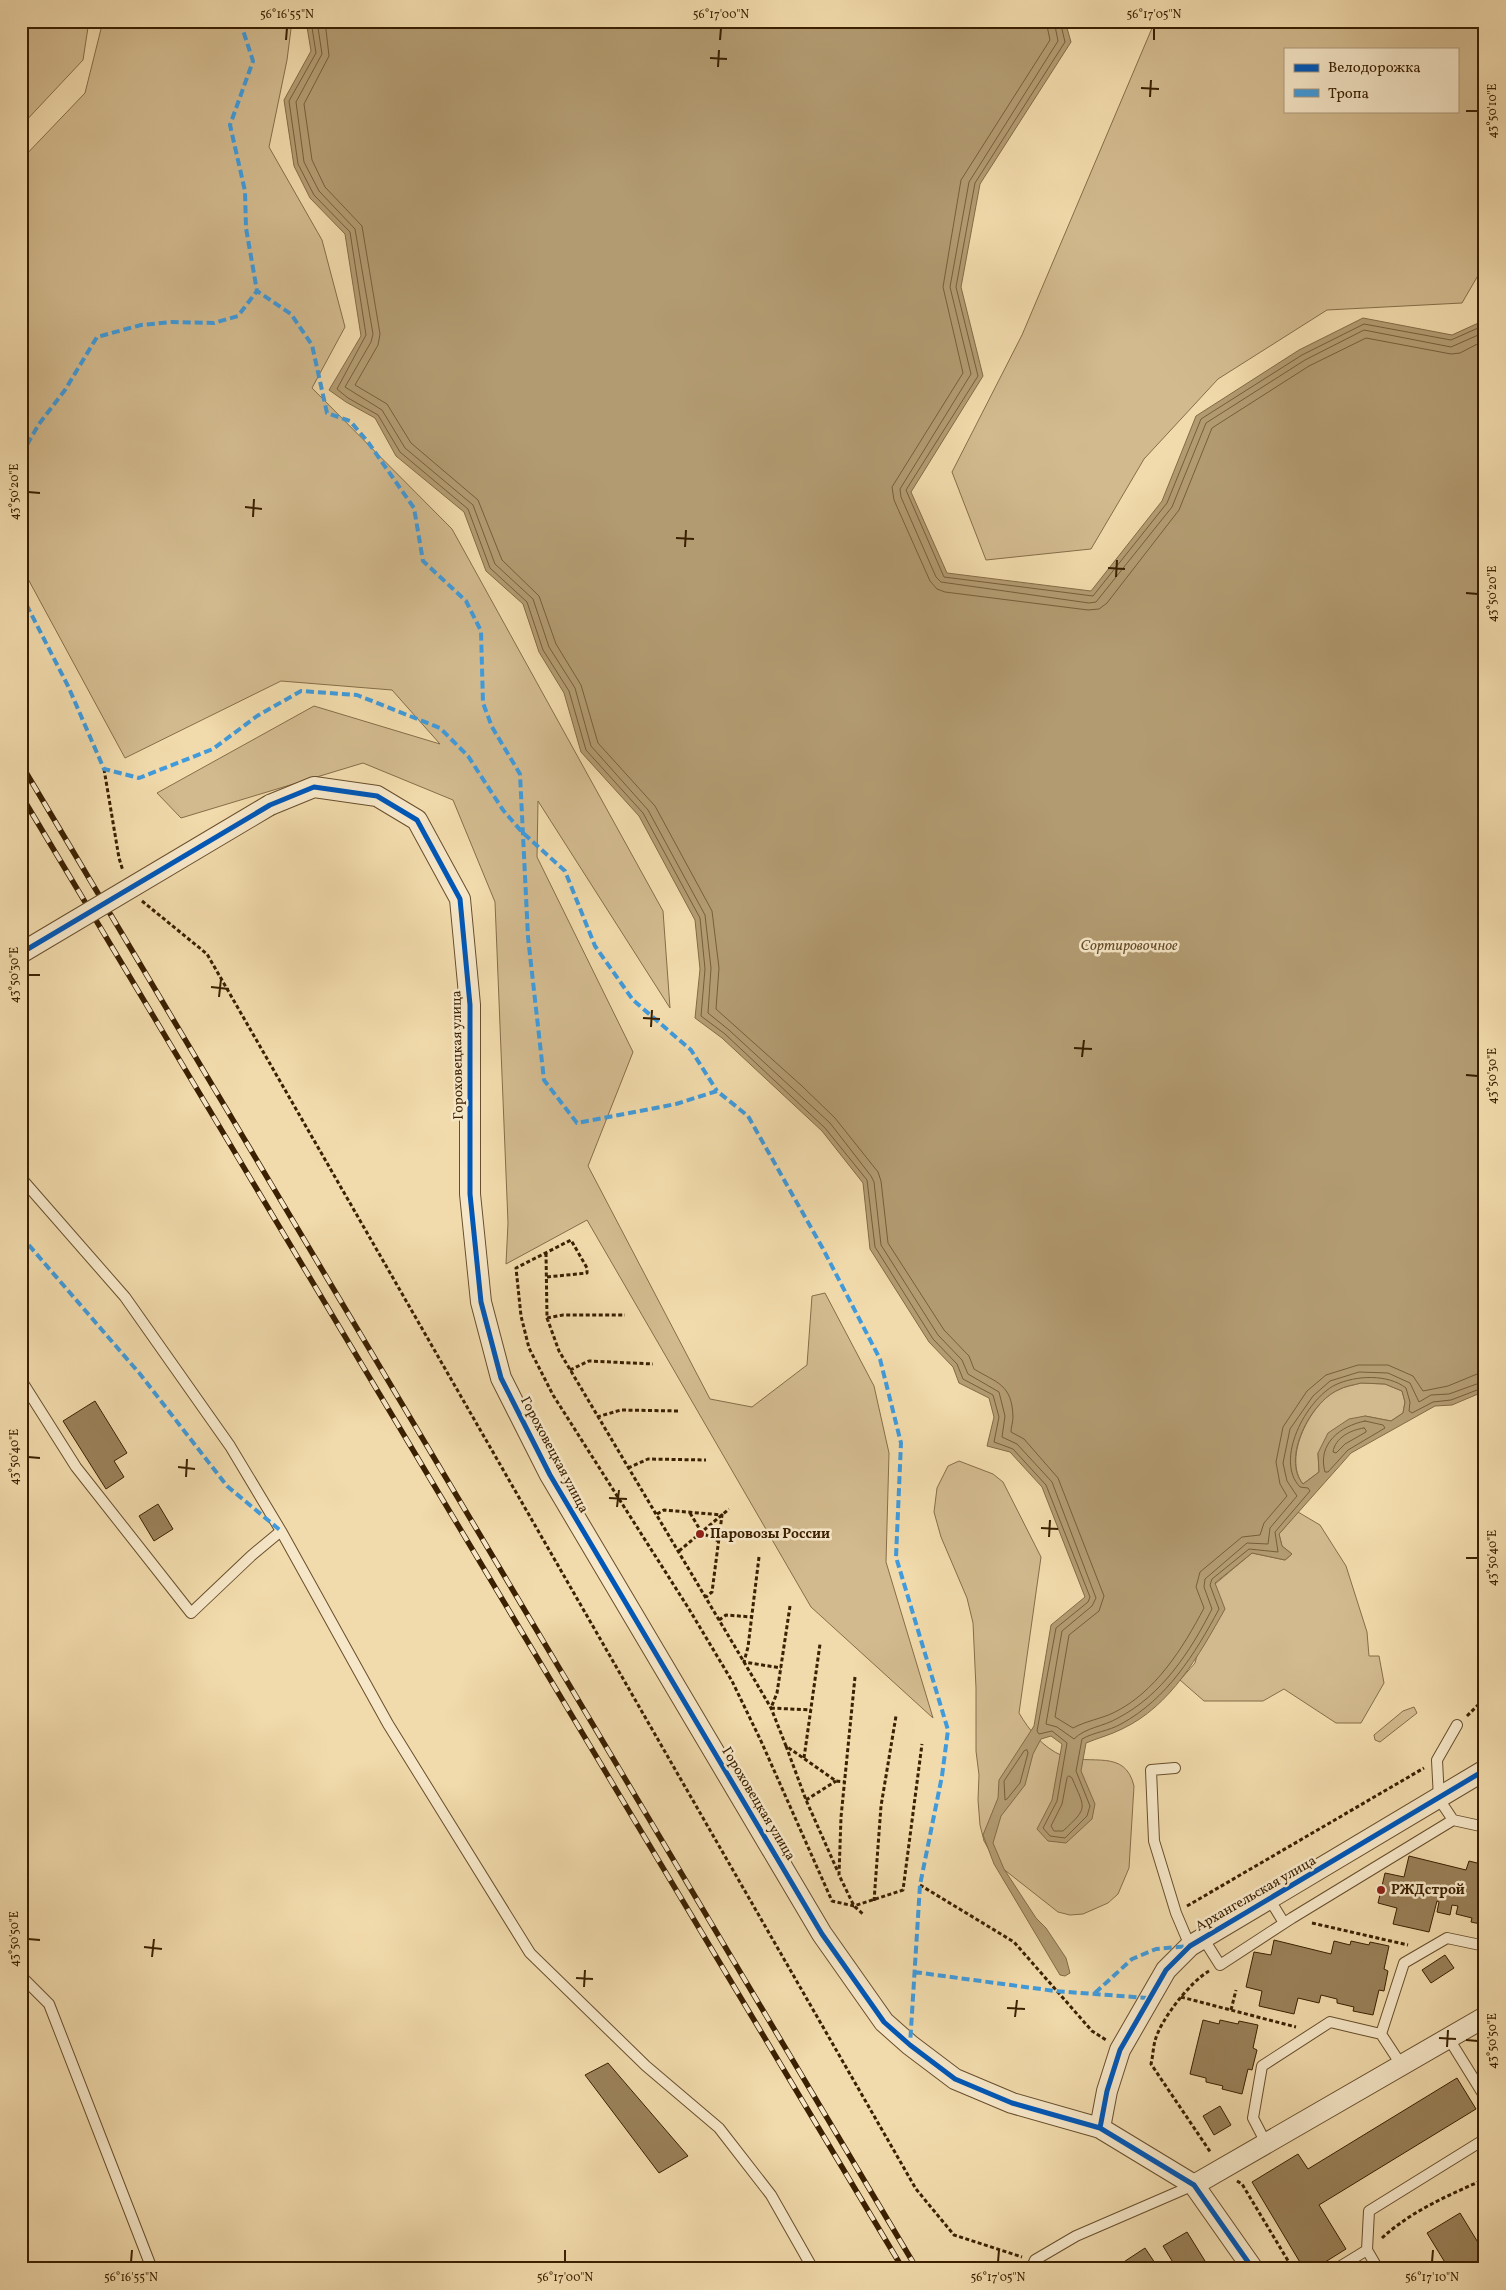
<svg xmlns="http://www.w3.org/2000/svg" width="1506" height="2290" font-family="Vollkorn,serif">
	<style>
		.green { fill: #d2ba8e; stroke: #866d48; fill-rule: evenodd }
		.water { fill: #b39b71; stroke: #836a44; fill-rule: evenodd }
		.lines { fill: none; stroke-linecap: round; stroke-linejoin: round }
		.shore { stroke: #775e39; stroke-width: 1 }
		.building { fill: #9a8159; stroke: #3b2001 }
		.lane-casing { stroke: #684e2c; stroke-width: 12 }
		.street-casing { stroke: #684e2c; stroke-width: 22 }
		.path { stroke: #3b2001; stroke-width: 3; stroke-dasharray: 4 2.5; stroke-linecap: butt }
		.lane { stroke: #f6e7c8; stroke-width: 10 }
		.street { stroke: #f6e7c8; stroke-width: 20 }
		.rail-casing { stroke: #3b2001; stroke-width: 5.5 }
		.rail { stroke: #f6e7c8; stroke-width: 4; stroke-dasharray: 11; stroke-linecap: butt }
		.street-bridge-casing { stroke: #684e2c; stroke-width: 22; stroke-linecap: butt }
		.street-bridge { stroke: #f6e7c8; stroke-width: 20 }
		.quiet { stroke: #3f9bdd; stroke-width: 4; stroke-dasharray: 8 4; stroke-linecap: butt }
		.cycleway-casing { stroke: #f6e7c8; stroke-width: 8 }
		.cycleway { stroke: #0057b8; stroke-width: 5 }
		.ticks { fill: none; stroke: #3b2001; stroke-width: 2 }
		.poi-dot { fill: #8f2418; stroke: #f6e7c8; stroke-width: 2 }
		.labels { text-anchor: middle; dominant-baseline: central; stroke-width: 5; stroke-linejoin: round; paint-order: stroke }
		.street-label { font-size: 14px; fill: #3b2001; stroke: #f6e7c8 }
		.poi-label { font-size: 14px; font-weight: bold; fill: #3b2001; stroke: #f6e7c8; text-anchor: start }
		.water-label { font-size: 15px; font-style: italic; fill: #654b28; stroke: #f6e7c8 }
		.neatline { fill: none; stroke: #3b2001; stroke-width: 2 }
		.ticks-label { font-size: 12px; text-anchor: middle; fill: #3b2001 }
	</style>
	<rect width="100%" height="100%" fill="#f1daab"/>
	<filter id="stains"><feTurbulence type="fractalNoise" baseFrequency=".004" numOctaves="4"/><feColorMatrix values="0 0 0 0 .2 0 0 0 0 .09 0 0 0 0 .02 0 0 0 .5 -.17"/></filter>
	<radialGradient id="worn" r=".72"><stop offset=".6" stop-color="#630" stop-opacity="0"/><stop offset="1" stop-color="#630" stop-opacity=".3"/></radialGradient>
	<path class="green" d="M21,21H89L83,60L21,126Z
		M103,21H292L287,60L269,147L322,240L345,327L312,388L452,529L663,911L670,1008L538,801L537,857L633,1052L588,1166L710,1399L752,1407L807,1365L812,1296L825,1293L874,1386L889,1453L886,1562L933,1718L811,1607L587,1220L506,1264L508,1223L495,902L453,800L363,763L181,818L157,793L314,706L440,744L392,690L281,681L125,758L21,566V160L85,93Z
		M1155,21H1485V256L1480,272L1462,303L1327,310L1218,379L1144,459L1091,549L986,560L952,472L1022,335ZM1285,49H1457V111H1285Z
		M1361,1383L1385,1384L1402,1391L1405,1402L1403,1413L1391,1421L1365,1416L1318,1453L1319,1472L1303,1484C1282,1458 1311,1402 1338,1390C1345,1386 1354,1385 1361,1383Z
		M959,1461L993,1474L1003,1482L1041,1557L1019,1713C1029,1730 1043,1748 1063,1756C1091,1766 1125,1748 1134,1786L1129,1868L1118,1894L1108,1903L1083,1914L1070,1915L1058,1912L997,1864L984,1841L980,1825L978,1800L979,1775L976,1751V1688L973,1623L967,1598L941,1537L934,1512L937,1488L948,1466Z
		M1298,1512L1320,1525L1346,1566L1367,1632L1369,1656H1379L1384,1683L1361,1723H1336L1284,1689L1263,1701H1204L1180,1680L1195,1663L1215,1584L1252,1553L1285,1560L1292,1554L1282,1546L1279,1534Z
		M1414,1707L1417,1713L1380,1742L1375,1740L1374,1735L1403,1711Z"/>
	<path class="water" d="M306,21H1065L1071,42L980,184L961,287L983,376L911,492L947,573L1091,591L1162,501L1196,416L1299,350L1363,318L1452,335L1485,320V1391L1452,1405L1435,1406L1351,1453L1279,1534L1282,1546L1292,1554L1285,1560L1252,1553L1215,1583L1225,1609C1199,1655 1171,1706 1122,1729C1110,1735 1098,1738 1086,1743L1081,1771L1095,1804L1092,1819L1066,1843L1048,1841L1037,1829L1052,1800L1062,1744L1051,1736L1041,1739L1033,1754L1025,1785L1001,1816L993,1843L1004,1869L1036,1918L1046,1928L1066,1958L1070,1973L1065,1976L1060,1975L994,1864L983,1835L998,1798L999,1780L1034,1726L1051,1625L1085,1597L1042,1487L1010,1452L987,1446L994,1417L989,1398L959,1383L953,1367L929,1342L870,1249L863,1183L822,1131L722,1038L695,1018L700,969L695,920L639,816L581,752L564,693L539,652L523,604L486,571L464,512L396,456L375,418L346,402L329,390L361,336L345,234L310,198L294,166L284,100L311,51ZM1361,1383L1385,1384L1402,1391L1405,1402L1403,1413L1391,1421L1365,1416L1349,1419L1328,1433L1318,1453L1319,1472L1303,1484C1281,1458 1311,1402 1338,1390C1345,1386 1354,1385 1361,1383Z"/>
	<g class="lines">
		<path class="shore" d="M311,21L316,53L289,101L298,164L314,195L350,232L366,335L337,389L348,398L378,415L400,452L468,509L490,568L527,602L543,650L569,691L586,750L643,813L700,918L705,969L701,1016L725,1034L825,1128L867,1180L875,1247L933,1339L957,1364L963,1379L993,1395L999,1417L994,1442L1013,1449L1046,1485L1090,1597L1088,1602L1056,1628L1037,1731L1039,1734L1052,1731L1067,1743L1057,1801L1043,1828L1050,1836L1065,1838L1087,1816L1090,1806L1076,1771L1082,1739C1094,1732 1109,1731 1121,1724C1167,1699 1195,1654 1219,1609L1210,1585L1212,1579L1249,1549L1278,1552L1275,1532L1310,1491L1308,1488L1300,1487C1274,1460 1306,1400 1335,1385C1356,1375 1388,1374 1406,1388L1410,1402L1409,1411L1412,1413L1433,1402L1451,1400L1485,1387
			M317,21L322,54L296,102L304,162L319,191L355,229L373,334L371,342L345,387L382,410L405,448L473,505L495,564L533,599L549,647L575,688L591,746L648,810L705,915L711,968L708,1013L729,1030L830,1123L871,1176L874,1182L881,1245L938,1335L962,1360L968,1374L999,1392L1005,1416L1002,1437L1017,1444L1052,1482L1096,1598L1092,1606L1062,1631L1046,1724L1057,1727L1074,1739C1086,1727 1103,1727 1118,1718C1162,1695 1190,1652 1212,1609L1204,1587L1205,1579L1247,1543L1268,1544L1270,1528L1297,1496L1287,1481L1283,1463L1290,1429L1313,1396L1330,1381L1359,1372L1388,1373L1410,1383L1419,1402L1431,1395L1449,1394L1485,1381
			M325,21L329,56L304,104L312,160L325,187L362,226L380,334L378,345L355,385L387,404L411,443L478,500L502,560L539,596L556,644L581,685L598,743L655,806L712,911L719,968L716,1009L802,1086L835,1118L878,1172L881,1181L888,1243L944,1330L969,1356L974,1369C997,1383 1012,1384 1013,1417C1013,1422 1011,1427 1011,1432L1024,1439L1058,1478L1104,1596L1099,1611L1069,1635L1055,1717L1073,1728C1086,1721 1100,1719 1113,1713C1155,1693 1183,1648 1204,1608L1196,1587L1200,1572L1242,1537L1260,1535L1264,1523L1287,1496L1280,1484L1276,1462L1283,1427L1307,1391L1326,1375L1358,1365H1388L1413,1376L1423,1391L1448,1386L1477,1374L1485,1373
			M1046,21L1050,40L961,180L943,287L963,373L892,487L894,500L930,581L937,589L945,592L1088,610L1099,609L1107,603L1179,510L1212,428L1309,366L1366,338L1451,354L1460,353L1485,340
			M1054,21L1058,41L969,182L950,287L971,374L900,489L901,497L936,577L941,582L1089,603L1096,602L1172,507L1206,423L1305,360L1364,330L1451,347L1485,332
			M1060,21L1065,42L975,183L956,287L978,376L906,490L944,577L1093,596L1167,503L1201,419L1302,355L1364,324L1451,340L1485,325
			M1365,1421L1383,1425L1385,1428L1348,1450L1328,1472H1325C1317,1444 1340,1426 1365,1421Z
			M1364,1428L1366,1430V1432L1345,1444L1336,1453L1333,1452C1335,1438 1350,1430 1364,1428Z
			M1027,1750L1028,1753L1020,1783L1007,1799L1005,1800L1004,1781L1024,1751Z
			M1069,1776L1072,1778C1085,1809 1089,1807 1063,1831H1054L1051,1826L1062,1804L1067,1778Z"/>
	</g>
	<path class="building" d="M95,1401L127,1453L114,1461L124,1477L106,1489L63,1421Z
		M158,1504L173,1529L154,1541L139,1516Z
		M1409,1856L1466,1870L1469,1861L1485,1865V1925L1471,1922L1472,1918L1456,1914L1458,1906L1452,1905L1450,1915L1437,1912L1439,1902L1437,1901L1429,1932L1393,1924L1397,1908L1378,1903L1385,1873L1404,1877Z
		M1274,1940L1331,1954L1334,1941L1350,1945L1351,1941L1369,1945L1370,1942L1389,1946L1384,1969L1388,1971L1384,1991L1379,1990L1373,2015L1353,2011L1354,2007L1337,2003V1999L1321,1995L1319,2003L1298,1998L1294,2014L1259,2006L1262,1991L1246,1987L1254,1952L1271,1955Z
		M1445,1955L1454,1968L1431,1983L1422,1970Z
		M1203,2020L1219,2024L1220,2020L1238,2024L1239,2021L1258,2025L1253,2048L1257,2050L1252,2070L1248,2069L1242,2094L1222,2089L1223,2086L1206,2082V2078L1190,2074Z
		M608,2063L688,2156L659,2173L585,2075Z
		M1457,2078L1476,2109L1319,2205L1346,2249L1314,2269H1304L1252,2182L1298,2154L1308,2169Z
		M1220,2106L1231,2125L1214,2135L1203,2116Z
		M1460,2213L1485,2254V2269H1449L1427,2233Z
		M1187,2232L1210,2269H1177L1163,2246Z
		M1145,2248L1159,2269H1113Z"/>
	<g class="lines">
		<g class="lane-casing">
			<path id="lane" d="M21,1178L125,1297L230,1446L281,1531L388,1724L530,1953L646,2066L719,2128L771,2195L813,2269
				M21,1380L76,1467L191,1613L251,1556L281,1531
				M1457,1725L1437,1760L1439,1799L1453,1820L1485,1827
				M1175,1768L1151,1770L1154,1841L1176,1913L1190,1946
				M1270,1900L1284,1923
				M1203,1938L1220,1965L1292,1918L1453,1820
				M21,1976L49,2004L152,2269
				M1381,2034L1402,2066
				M1449,2039L1485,2097
				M1267,2145L1253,2118L1262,2066L1330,2022L1381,2034L1404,1963L1447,1938L1485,1946
				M1031,2269L1035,2260L1076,2236L1194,2185
				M1336,2269L1367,2250
				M1378,2269L1367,2250L1369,2211L1485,2139"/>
		</g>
		<g class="street-casing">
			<path id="street" d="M270,805L314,787L377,796L417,820L460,899L470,1005V1194L481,1302L501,1378L550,1475L822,1934L884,2022L910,2045L955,2079L1012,2103L1100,2128L1194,2185L1253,2269
				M1100,2128L1107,2091L1120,2050L1166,1970L1190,1946L1485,1770
				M1194,2185L1485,2017"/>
		</g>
		<path class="path" d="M104,769L119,858L123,871
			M142,901L207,954L916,2189L954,2235L1022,2257
			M546,1253L547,1318L559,1351L744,1662L771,1708L786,1746L836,1781L845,1782
			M547,1277L587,1273V1268L571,1240L516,1268L521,1316L529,1348L553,1395L689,1609L732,1681L761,1741L832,1901L854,1906L903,1890L922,1744
			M547,1318L563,1315H625
			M570,1370L589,1361L653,1364
			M597,1417L621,1410L680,1411
			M628,1468L648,1459L706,1460
			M690,1513L702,1533L718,1541
			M657,1514L664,1510L722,1515L712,1592L706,1597
			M679,1551L729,1509
			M759,1557L748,1647L744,1662L781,1668
			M790,1606L777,1693L771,1708L811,1710
			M719,1620L726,1615L752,1617
			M855,1677L841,1817L839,1875L854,1906L863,1914
			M1467,1716L1485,1698
			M786,1746L806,1800L838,1872
			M804,1758L820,1644
			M806,1800L836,1781
			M920,1885L1014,1942L1092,2031L1106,2040
			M874,1901L881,1806L896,1716
			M1187,1906L1424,1768
			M1312,1923L1408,1945
			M1209,1971C1191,1981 1160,2020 1155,2041C1153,2048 1153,2056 1151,2064L1211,2153
			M1181,1997L1296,2027
			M1231,2010L1236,1990
			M1237,2181L1242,2184L1293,2269
			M1382,2238C1411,2211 1449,2195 1485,2179"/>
		<use href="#lane" class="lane"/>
		<use href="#street" class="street"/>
		<g class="rail-casing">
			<path id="rail" d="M21,764L917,2269
				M21,795L903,2269"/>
		</g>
		<use href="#rail" class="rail"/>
		<g class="street-bridge-casing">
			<path id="street-bridge" d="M21,953L270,805"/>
		</g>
		<use href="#street-bridge" class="street-bridge"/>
		<path class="quiet" d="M240,21L253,61L230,125L245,191L246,228L257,291
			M21,455L39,424L65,390L97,337L141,325L172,322L214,323L238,316L257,291L291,314L312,345L327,413L350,421L368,442L414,508L423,561L466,601L481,631L483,703L492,727L520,774L528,937L544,1080L577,1123L676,1104L717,1091L748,1116L822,1247L880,1359L901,1443L896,1557L948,1730L942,1776L920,1885L910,2045
			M21,594L68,686L104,769L139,778L213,749L257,716L301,691L357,695L440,728L468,756L503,810L522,832L565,871L595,946L633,1000L691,1050L717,1091
			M21,1236L140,1374L227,1486L281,1531
			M914,1972L1055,1991L1148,1998
			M1095,1993L1132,1959L1156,1949L1190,1946"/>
		<g class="cycleway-casing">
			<path id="cycleway" d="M21,953L270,805L314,787L377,796L417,820L460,899L470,1005V1194L481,1302L501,1378L550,1475L822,1934L884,2022L910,2045L955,2079L1012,2103L1100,2128L1194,2185L1253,2269
				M1100,2128L1107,2091L1120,2050L1166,1970L1190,1946L1485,1770"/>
		</g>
		<use href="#cycleway" class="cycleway"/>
	</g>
	<path class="ticks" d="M286,40L287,28M720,40L721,28M1154,40V28M710,58L727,59M718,67L719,50M1141,88L1159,89M1150,97L1151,80M1466,111H1478M28,492L40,493M245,507L262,509M253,517L254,499M676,538L694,539M685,547L686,530M1108,568L1125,569M1116,577L1117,560M1466,593L1478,594M28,975H40M211,987L229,989M219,997L221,979M643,1018L660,1019M651,1027L652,1010M1074,1048L1092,1049M1082,1057L1084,1040M1466,1075L1478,1076M28,1457L40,1458M178,1467L195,1469M186,1477L187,1459M609,1498L627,1499M617,1507L619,1490M1041,1528L1058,1529M1049,1537L1050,1520M1466,1558H1478M28,1939L40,1940M144,1947L162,1949M152,1957L154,1939M576,1978L593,1979M584,1987L585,1970M1007,2008L1025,2009M1015,2017L1017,2000M1439,2038L1456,2039M1466,2040L1478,2041M1447,2047L1448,2030M131,2262L132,2250M565,2262V2250M998,2262L999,2250M1432,2262L1433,2250"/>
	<g class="poi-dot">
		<circle cx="700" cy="1534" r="5"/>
		<circle cx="1381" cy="1890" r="5"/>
	</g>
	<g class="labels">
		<g class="street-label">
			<text transform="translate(458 1055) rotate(-91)">Гороховецкая улица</text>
			<text transform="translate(554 1455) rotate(62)">Гороховецкая улица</text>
			<text transform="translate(758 1804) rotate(59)">Гороховецкая улица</text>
			<text transform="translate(1256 1894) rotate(-30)">Архангельская улица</text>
		</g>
		<g class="poi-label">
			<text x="710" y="1534">Паровозы России</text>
			<text x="1391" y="1890">РЖДстрой</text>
		</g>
		<g class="water-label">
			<text x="1129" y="946">Сортировочное</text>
		</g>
	</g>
	<rect width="1506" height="2290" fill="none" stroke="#f1daab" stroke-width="55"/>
	<rect x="1284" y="48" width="175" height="65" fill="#f6e7c8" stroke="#ab9778"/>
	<rect x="1294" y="64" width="25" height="8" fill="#0057b8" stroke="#ab9778"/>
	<text x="1328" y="72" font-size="15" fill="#3b2001">Велодорожка</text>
	<rect x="1294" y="89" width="25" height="8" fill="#3f9bdd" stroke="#ab9778"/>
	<text x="1328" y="98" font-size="15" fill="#3b2001">Тропа</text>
	<rect x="28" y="28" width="1450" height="2234" class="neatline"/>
	<g class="ticks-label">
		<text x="287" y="18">56°16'55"N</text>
		<text x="721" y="18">56°17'00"N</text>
		<text x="1154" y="18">56°17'05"N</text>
		<text transform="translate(1492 111) rotate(-90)" y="4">43°50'10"E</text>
		<text transform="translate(14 492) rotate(-90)" y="4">43°50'20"E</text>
		<text transform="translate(1492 594) rotate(-90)" y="4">43°50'20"E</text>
		<text transform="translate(14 975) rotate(-90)" y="4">43°50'30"E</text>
		<text transform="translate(1492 1076) rotate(-90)" y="4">43°50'30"E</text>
		<text transform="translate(14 1457) rotate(-90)" y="4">43°50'40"E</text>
		<text transform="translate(1492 1558) rotate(-90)" y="4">43°50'40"E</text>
		<text transform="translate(14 1939) rotate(-90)" y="4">43°50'50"E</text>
		<text transform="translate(1492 2041) rotate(-90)" y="4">43°50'50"E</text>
		<text x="131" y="2281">56°16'55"N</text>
		<text x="565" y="2281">56°17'00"N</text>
		<text x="998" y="2281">56°17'05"N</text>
		<text x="1432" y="2281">56°17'10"N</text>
	</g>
	<rect width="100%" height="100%" filter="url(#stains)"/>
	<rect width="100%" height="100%" fill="url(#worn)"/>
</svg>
